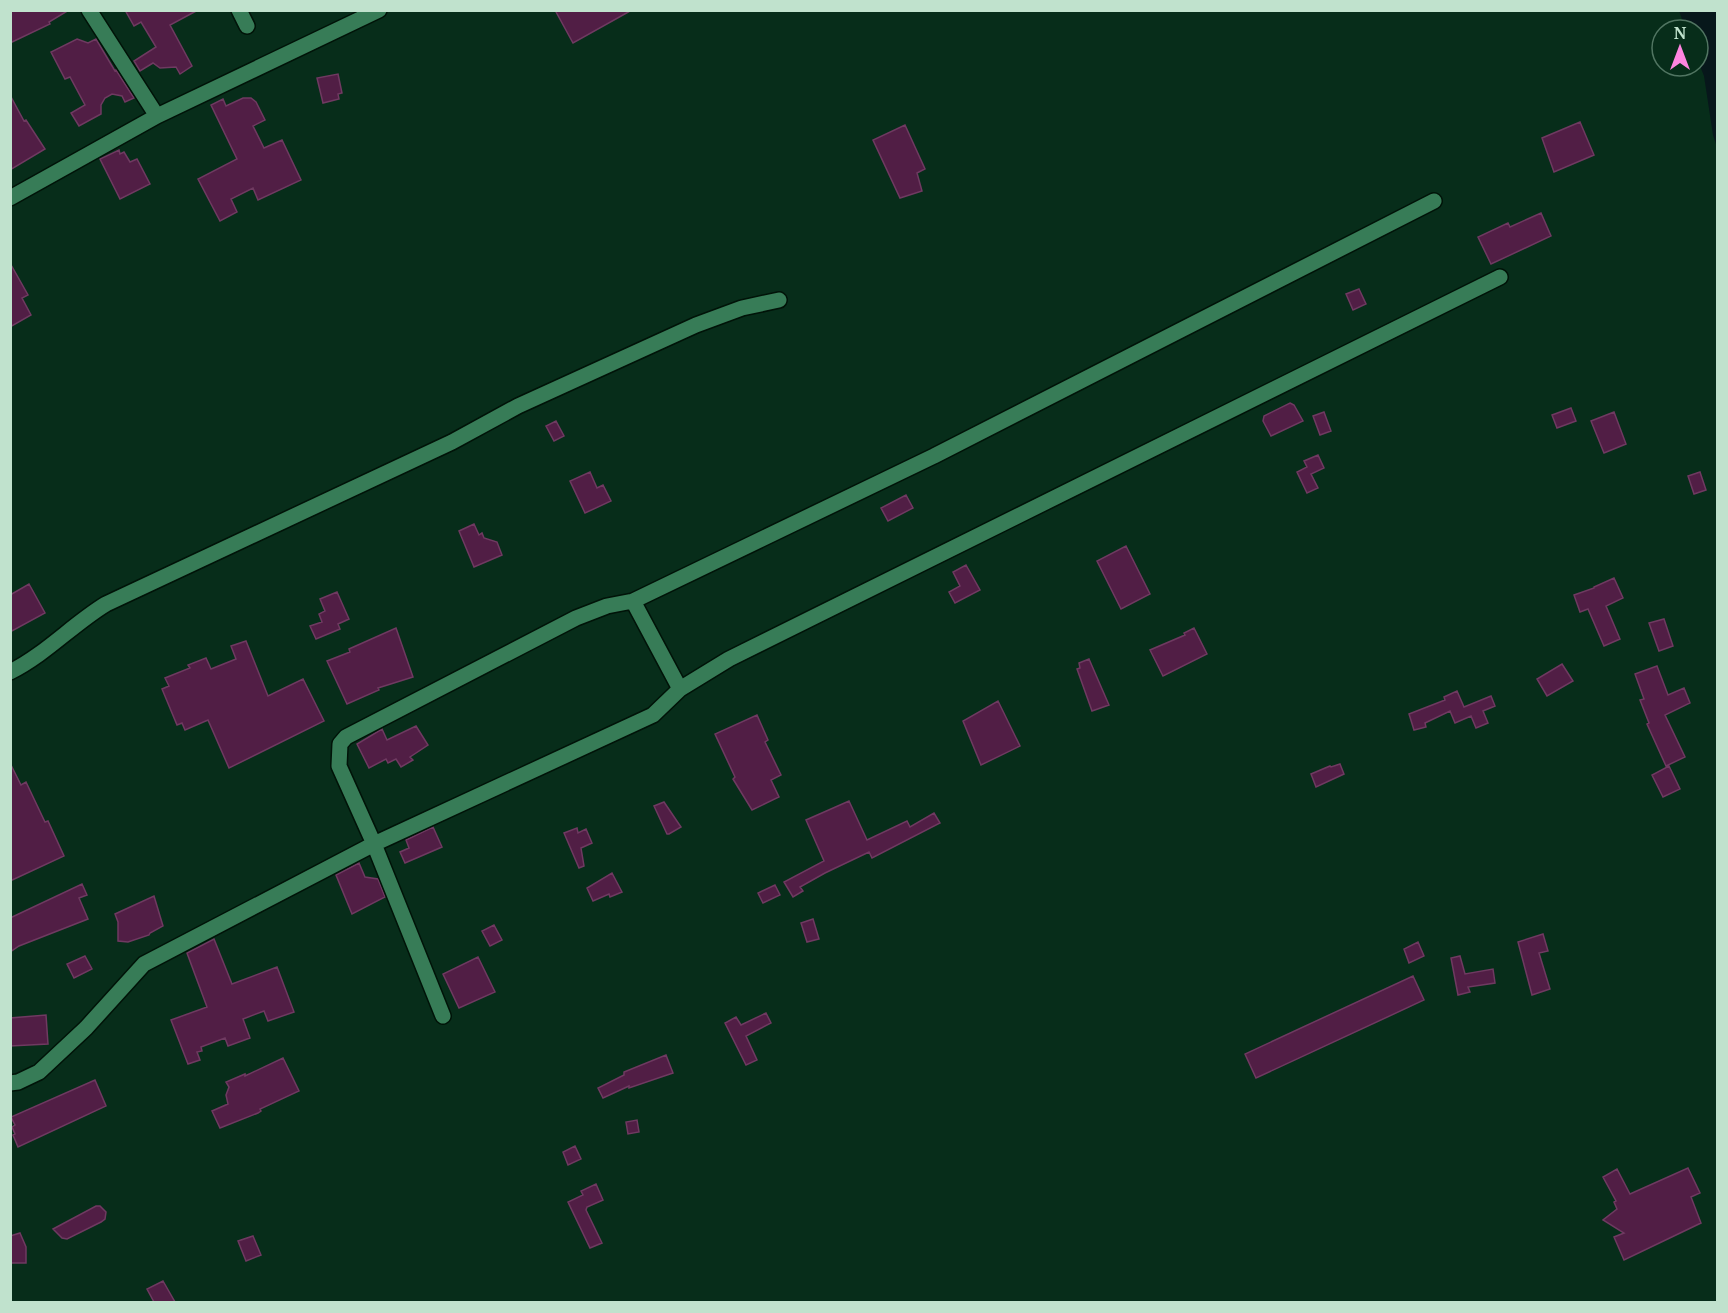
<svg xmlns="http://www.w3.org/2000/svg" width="1728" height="1313" font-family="'Noto Serif',serif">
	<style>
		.water { fill: #07171b }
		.building { fill: #511e45; stroke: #6f3a61; stroke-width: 1.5 }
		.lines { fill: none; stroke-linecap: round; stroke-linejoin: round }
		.minor-casing { stroke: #011308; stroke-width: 18 }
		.minor { stroke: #377c57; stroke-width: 15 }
	</style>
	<rect width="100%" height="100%" fill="#072d1a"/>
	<path class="water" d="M1679,11H1717V147L1713,135L1704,76L1698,61V30H1686Z"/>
	<path class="building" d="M10,10H69L49,22L50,24L10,43Z
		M125,10H198L170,25L192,66L180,74L176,67L160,68L153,63L140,71L134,61L156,47L141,22L134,26Z
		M555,10H632L573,43Z
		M77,39L88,43L96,39L115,71L116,70L134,98L125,102L122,96L112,94L105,98L101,105V114L79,126L71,113L85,105L70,77L65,79L51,52Z
		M338,74L342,93L338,94L339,99L323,103L317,78Z
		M10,95L24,121L26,120L45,149L10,170Z
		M243,98H251L256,102L265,120L253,126L264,148L282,140L301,180L258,200L253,188L231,199L237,212L220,221L198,179L237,159L211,105L223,99L226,106Z
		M1580,122L1594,155L1554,172L1542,138Z
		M905,125L925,169L917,173L922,191L900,198L873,140Z
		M119,150L120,154L124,152L130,162L137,159L150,184L120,199L100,159Z
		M1541,213L1551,236L1491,264L1478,237L1508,223L1510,227Z
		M10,263L28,295L22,298L31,315L10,327Z
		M1359,289L1366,304L1353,310L1346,294Z
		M1290,403L1294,405L1303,421L1271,436L1263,421L1264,416Z
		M1571,408L1576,421L1557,428L1552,415Z
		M1324,412L1331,431L1320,435L1313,416Z
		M1614,412L1626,444L1604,453L1591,421Z
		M556,421L564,436L554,441L546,426Z
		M1318,455L1324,468L1311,474L1318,488L1307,493L1297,472L1307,467L1304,461Z
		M590,472L597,488L603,485L611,501L585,513L570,481Z
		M1700,472L1706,490L1694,494L1688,476Z
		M906,495L913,508L888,521L881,508Z
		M474,524L479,535L482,533L484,538L497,542L502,555L474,567L459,531Z
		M1126,546L1150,594L1121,609L1097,561Z
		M966,565L980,590L955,603L949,592L960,586L953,572Z
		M1614,578L1623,598L1606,606L1620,639L1604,646L1588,609L1580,612L1574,595L1594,588V587Z
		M29,584L45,613L10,632V595Z
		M337,592L349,619L338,624L340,629L316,639L310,626L322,622L319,614L325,611L320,599Z
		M1664,619L1673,646L1659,651L1649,623Z
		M396,628L413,677L378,688L379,690L347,704L327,661L350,652L349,649Z
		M1194,628L1207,654L1163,676L1150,650L1185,635L1184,633Z
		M246,641L268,696L303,679L324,721L229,768L208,720L185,730L182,723L177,725L162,689L169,686L165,678L190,668L188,665L206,658L211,669L236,659L231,646Z
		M1089,659L1109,705L1092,711L1077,669L1080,668L1079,663Z
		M1562,664L1573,681L1547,696L1537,679Z
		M1657,666L1668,695L1684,688L1690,703L1665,715L1685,757L1666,766L1647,724L1649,723L1640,700L1644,699L1635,674Z
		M1457,691L1464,707L1491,696L1495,706L1483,711L1488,723L1476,728L1471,716L1455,723L1450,711L1425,723L1426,727L1414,730L1409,714L1445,700L1444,697Z
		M998,701L1020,746L981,765L963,721Z
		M757,715L768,740L765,742L781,775L771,780L779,797L752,810L733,779L735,777L715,734Z
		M416,726L428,745L410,757L413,760L401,767L396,759L388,763L386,759L369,768L357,744L382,729L387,740Z
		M10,763L21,785L26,782L45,822L48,821L64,856L10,881Z
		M1340,764L1344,774L1316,787L1311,774L1330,766L1331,767Z
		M1669,766L1680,789L1663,797L1652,775Z
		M849,801L867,840L907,821L910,827L934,813L940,823L872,858L869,852L825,873L800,887L803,891L793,897L784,882L824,861L806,820Z
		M664,802L681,827L669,834H667L654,806Z
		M433,827L442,847L405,863L400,852L409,848L406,840Z
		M577,828L578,833L586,829L592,843L581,848L584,866L579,868L564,833Z
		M359,863L365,877L378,879L385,897L352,914L336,875Z
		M612,873L622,892L610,897L609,894L593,901L587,888Z
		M82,884L87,895L79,898L88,919L19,946L10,952V918Z
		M775,885L780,895L763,903L758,893Z
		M154,896L163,926L150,933L149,935L128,942L118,941V922L115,914Z
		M813,919L819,939L807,942L801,923Z
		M494,925L502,940L490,946L482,931Z
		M1543,934L1548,951L1539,953L1550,989L1532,995L1518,942Z
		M214,939L232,984L277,967L294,1012L268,1021L264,1011L243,1019L250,1038L228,1046L225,1038L201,1047L202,1051L197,1052L200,1060L188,1064L171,1020L207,1007L187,953Z
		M1418,942L1424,956L1409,963L1404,949Z
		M85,956L92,969L74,978L67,964Z
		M1460,956L1465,974L1493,969L1495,983L1468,987L1470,992L1458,995L1451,958Z
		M478,957L495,992L459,1008L443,974Z
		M1413,976L1424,1000L1256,1078L1245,1054Z
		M766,1013L771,1023L746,1036L757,1060L746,1065L725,1023L736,1017L741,1025Z
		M46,1015L48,1044L10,1046V1018Z
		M666,1055L673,1073L629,1088V1086L603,1098L598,1088L624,1075V1072Z
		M283,1058L299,1091L260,1109L261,1111L258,1113L220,1128L212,1111L228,1104L226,1095L229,1087L226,1082L245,1074V1076Z
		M95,1080L106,1106L18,1147L13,1135L15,1134L12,1127L15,1125L11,1117Z
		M637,1120L639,1132L628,1134L626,1122Z
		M575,1146L581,1159L568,1165L563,1152Z
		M1688,1168L1700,1193L1691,1197L1701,1223L1624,1260L1614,1237L1624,1233L1603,1220L1617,1209L1614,1202L1616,1201L1603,1177L1617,1169L1630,1194Z
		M596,1184L603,1200L587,1207L586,1210L602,1243L590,1248L568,1202L583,1195L581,1191Z
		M96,1206H100L106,1212L105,1219L101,1222L67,1239L62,1238L53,1229Z
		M20,1233L26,1247V1263H10V1236Z
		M253,1236L261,1255L246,1261L238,1241Z
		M163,1281L175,1302H154L147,1289Z"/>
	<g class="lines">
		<g class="minor-casing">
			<path id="minor" d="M89,10L157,116
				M239,10L247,26
				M10,198L157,116L379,10
				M633,601L680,689
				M10,672C46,654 73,624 106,604L452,442L518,406L696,325L742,308L779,300
				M443,1016L374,844L653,715L680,689L729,659L1500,277
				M10,1083L18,1082L39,1072L86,1028L144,964L374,844L339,766L340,744L346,737L576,618L607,606L633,601L934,456L1434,201"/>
		</g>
		<use href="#minor" class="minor"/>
	</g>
	<rect width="1728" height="1313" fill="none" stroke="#c0e2cd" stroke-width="24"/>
	<g transform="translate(1680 48)"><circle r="28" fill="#072d1a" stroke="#517562" stroke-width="1.5"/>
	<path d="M0-4.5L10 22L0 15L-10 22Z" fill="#fe85e0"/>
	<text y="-9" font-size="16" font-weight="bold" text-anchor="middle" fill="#c0e2cd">N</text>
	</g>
</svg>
